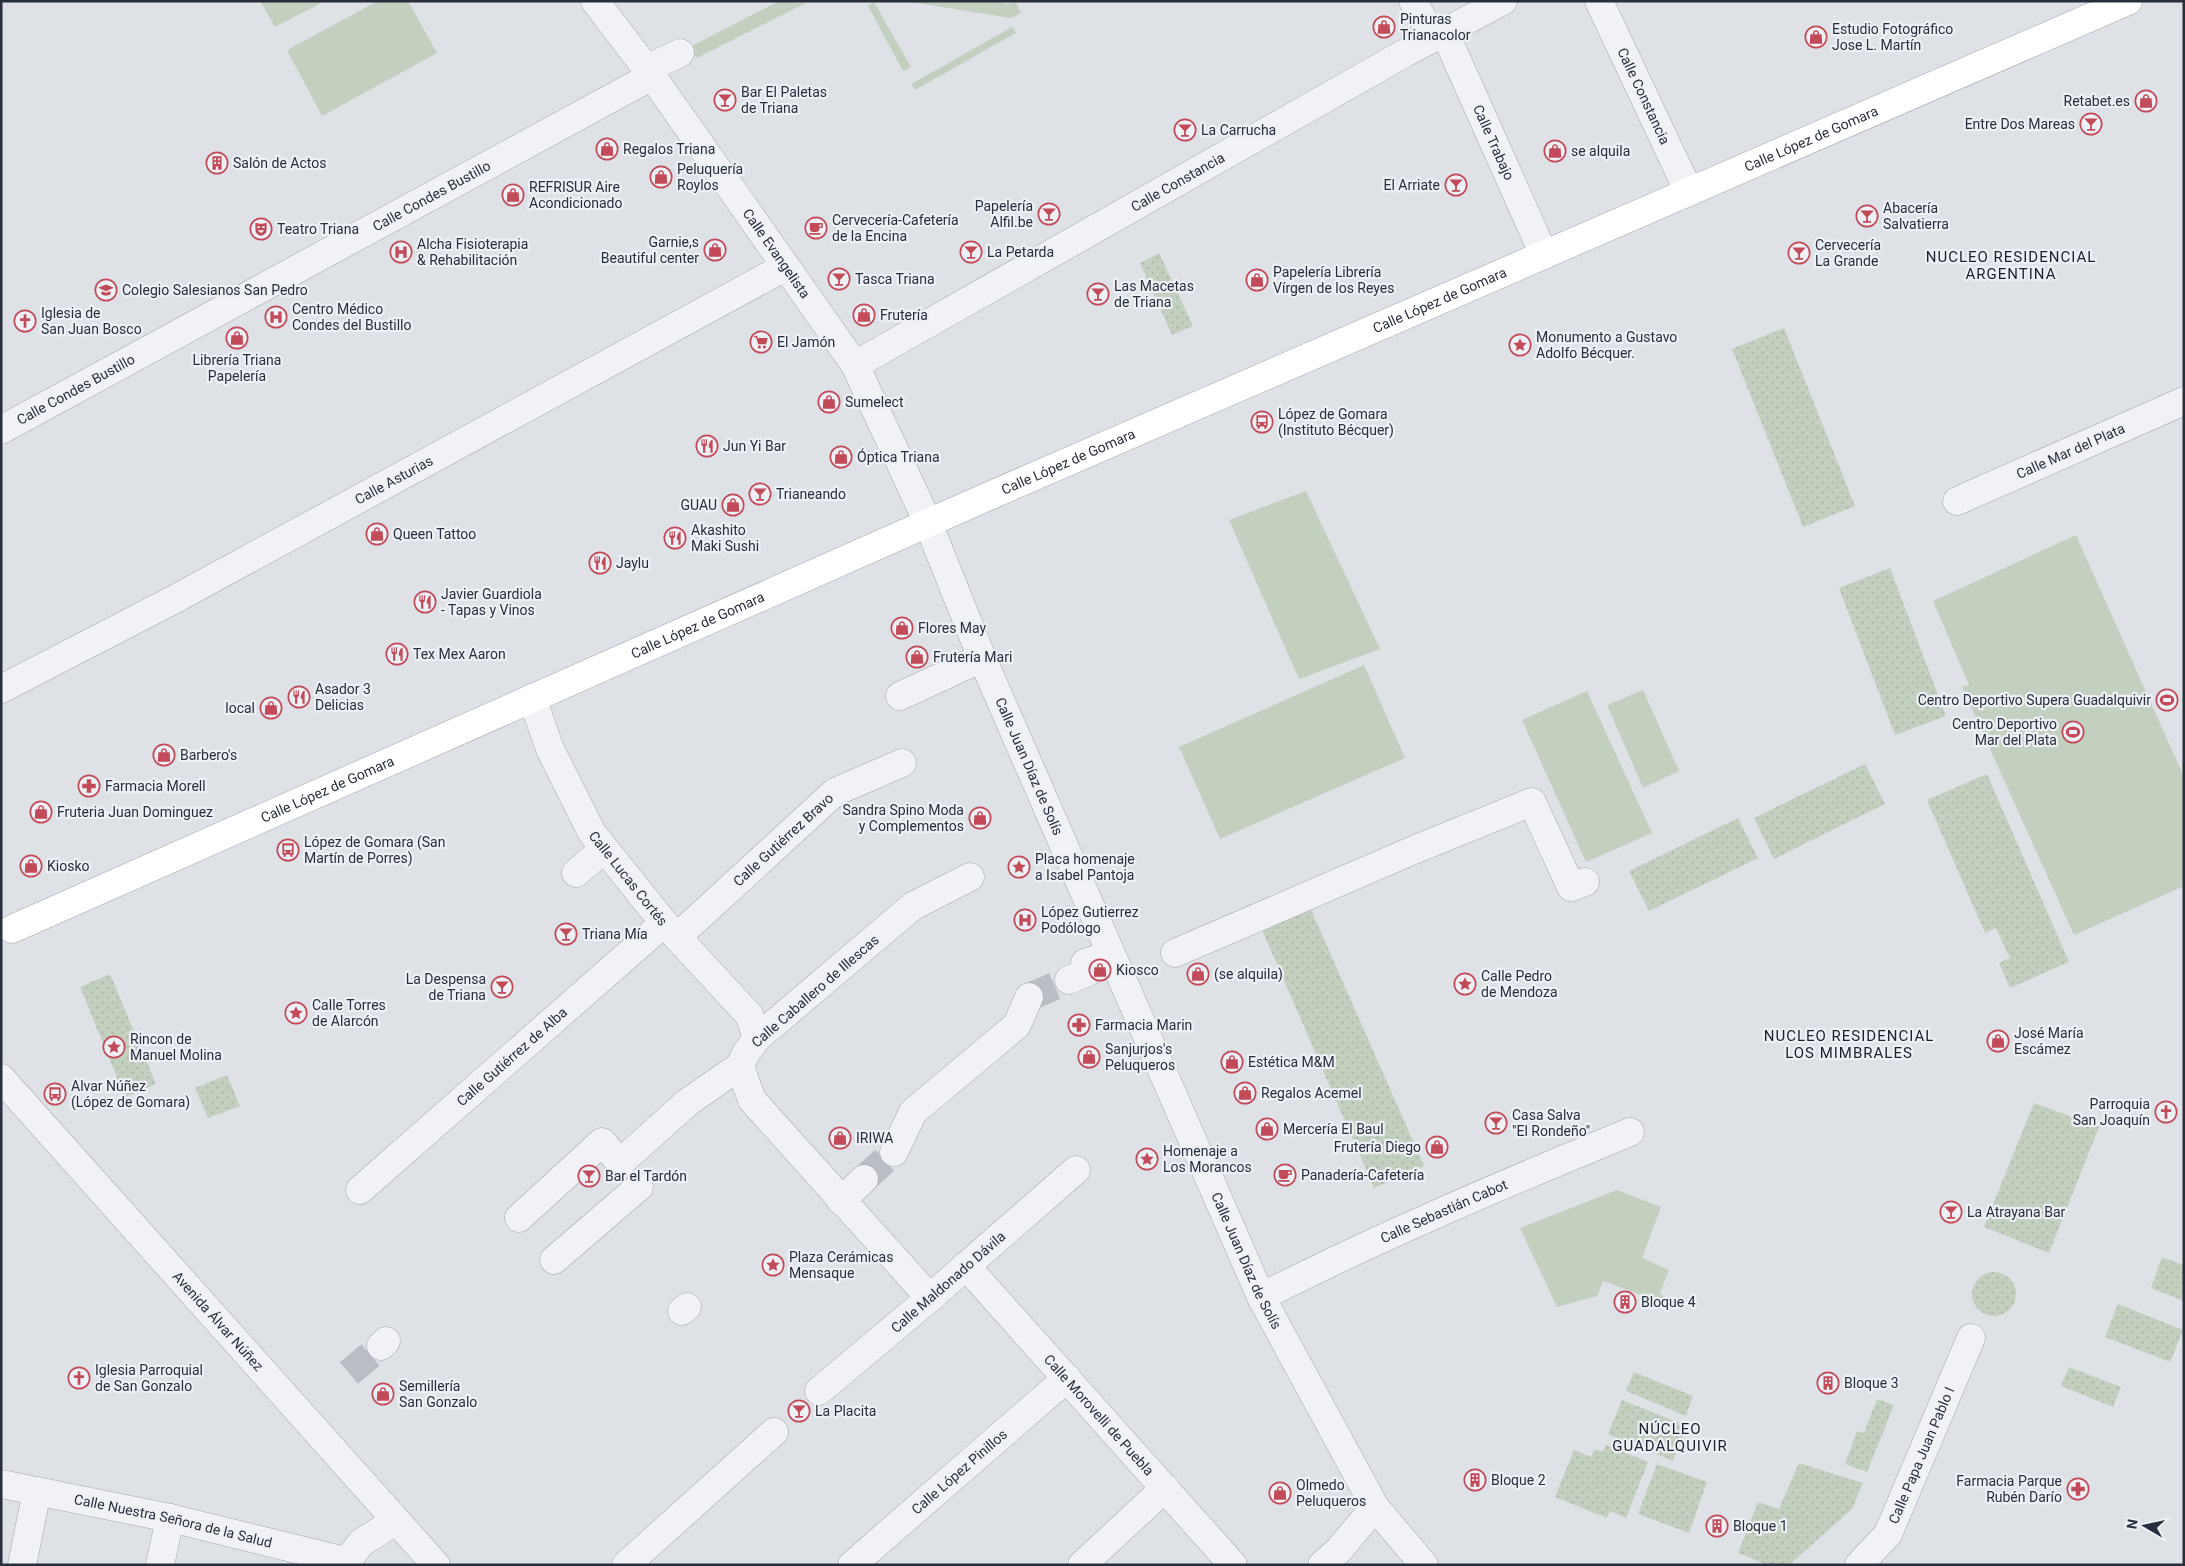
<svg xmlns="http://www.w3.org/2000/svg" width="2185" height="1566" font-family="Roboto,sans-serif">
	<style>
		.grass { fill: #c3d0c0 }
		.park { fill: url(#park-dots) }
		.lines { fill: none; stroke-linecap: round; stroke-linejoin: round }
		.pedestrian-tunnel { stroke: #babdc4; stroke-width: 28; stroke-dasharray: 28 14; stroke-linecap: butt }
		.pedestrian-casing { stroke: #a4a8b0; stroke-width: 29 }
		.minor-casing { stroke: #a4a8b0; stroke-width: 29 }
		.primary-casing { stroke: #9ea5b1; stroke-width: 29 }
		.pedestrian { stroke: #f0f2f5; stroke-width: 28 }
		.minor { stroke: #f0f2f5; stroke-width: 28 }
		.primary { stroke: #fff; stroke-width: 28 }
		.labels { text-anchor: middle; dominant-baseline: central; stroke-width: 4.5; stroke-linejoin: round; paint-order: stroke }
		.poi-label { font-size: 14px; fill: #282f3c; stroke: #edf0f4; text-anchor: start }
		.street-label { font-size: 14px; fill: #282f3c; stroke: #edf0f4 }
		.neighbourhood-label { font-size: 15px; letter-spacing: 1px; fill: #1b202d; stroke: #edf0f4 }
	</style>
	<defs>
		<pattern id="park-dots" width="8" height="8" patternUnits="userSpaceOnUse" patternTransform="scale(1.25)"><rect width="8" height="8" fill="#c3d0c0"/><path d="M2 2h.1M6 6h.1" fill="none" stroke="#a8b3a6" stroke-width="1.8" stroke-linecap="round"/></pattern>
	</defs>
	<rect width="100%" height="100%" fill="#dee1e6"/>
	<path class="grass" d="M260,1H325L275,27Z
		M378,1H408L437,53L322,116L287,50Z
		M779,1L806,3L697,58L688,48Z
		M904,1H993L1008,4L1015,1L1021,13L1011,18Z
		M874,2L911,67L903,71L868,6Z
		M1012,27L1016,33L915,90L911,84Z
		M1306,491L1380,649L1299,679L1229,520Z
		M2076,535L2184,777V886L2074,935L1962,687L1969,685L1933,601Z
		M1364,665L1405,758L1220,839L1179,747Z
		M1643,690L1679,771L1643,788L1607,705Z
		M1587,691L1652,833L1586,862L1522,720Z
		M1617,1190L1661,1207L1642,1258L1669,1270L1660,1293L1666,1298L1663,1303L1603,1281L1597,1296L1557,1307L1520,1228Z"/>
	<path class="park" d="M1159,253L1193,326L1172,335L1140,263Z
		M1784,328L1855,506L1803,527L1732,349Z
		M1890,568L1946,716L1895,735L1839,588Z
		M1865,764L1885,804L1774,859L1754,818Z
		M1987,774L2069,962L2010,988L1999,963L2010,958L1996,928L1985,933L1927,800Z
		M1738,818L1758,858L1649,911L1629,871Z
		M1308,903L1424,1166L1374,1188L1260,925Z
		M110,974L156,1084L125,1097L80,987Z
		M227,1075L240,1106L208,1118L195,1088Z
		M2034,1103L2099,1127L2049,1253L1984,1227Z
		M2162,1257L2184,1265V1301L2151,1288Z
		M1972 1294a22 22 0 1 1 44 0a22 22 0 1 1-44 0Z
		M2118,1304L2183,1330L2170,1362L2105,1337Z
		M2069,1367L2121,1387L2113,1407L2061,1386Z
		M1634,1372L1693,1396L1686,1416L1626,1391Z
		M1877,1399L1894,1405L1867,1472L1845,1464L1857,1431L1864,1433Z
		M1622,1400L1687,1426L1673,1461L1608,1434Z
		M1606,1445L1648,1462L1626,1518L1610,1511L1607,1518L1555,1497L1574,1450L1591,1457L1595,1449L1603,1452Z
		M1799,1463L1863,1483L1852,1509L1789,1565H1767L1738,1553L1758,1502L1779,1509Z
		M1657,1464L1707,1482L1689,1533L1638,1514Z"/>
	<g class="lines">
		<path class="pedestrian-tunnel" d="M1029,997L1069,980
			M864,1179L894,1152
			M349,1373L381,1346"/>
		<g class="pedestrian-casing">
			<g id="pedestrian">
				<path id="s1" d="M1444,31L1544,255"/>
				<path d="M646,69L680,53"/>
				<path d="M900,696L982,658"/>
				<path d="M576,873L604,849"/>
				<path id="s2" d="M677,937L835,792L902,763"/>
				<path d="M1175,953L1416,849L1532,802L1571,887L1585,882"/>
				<path d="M1069,980L1088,972L1085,963L1111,954"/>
				<path d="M757,1038L913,906L970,877"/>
				<path d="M894,1152L913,1112L1017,1025L1029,997"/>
				<path d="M841,1201L864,1179"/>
				<path d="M519,1218L602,1142L620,1163L688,1102L740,1066"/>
				<path d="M554,1260L639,1187"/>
				<path d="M966,1266L1076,1170"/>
				<path d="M682,1311L687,1307"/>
				<path d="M381,1346L386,1341"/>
				<path d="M819,1391L930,1298"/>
				<path d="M626,1565L774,1432"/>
			</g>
		</g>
		<g class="minor-casing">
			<g id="minor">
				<path id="s3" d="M595,1L652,76L855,365L928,523L982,658L1261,1297L1375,1507L1424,1565"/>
				<path d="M1413,1L1433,38"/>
				<path id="s4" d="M1599,1L1689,192"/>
				<path id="s5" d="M855,365L1405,53L1503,1"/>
				<path id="s6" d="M1,430L652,76"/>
				<path id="s7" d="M1957,501L2184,401"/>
				<path id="s8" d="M1,689L175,599L785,267"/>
				<path id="s9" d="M532,698L550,749L592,833L664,923L749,1015L757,1038L746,1053L740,1066L752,1100L930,1298L966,1266L1233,1565"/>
				<path id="s10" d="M1,1078L436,1565"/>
				<path id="s11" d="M360,1190L664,923"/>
				<path id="s12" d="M1261,1297C1381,1236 1506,1183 1630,1132"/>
				<path id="s13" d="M1,1484L170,1518L345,1561"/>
				<path d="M22,1565L37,1491"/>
				<path d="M160,1565L170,1518"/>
				<path d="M344,1565L362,1542L396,1521"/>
				<path id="s14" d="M852,1565L1067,1378"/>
				<path d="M1082,1565L1165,1488"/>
				<path d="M1322,1565L1338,1551L1375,1507"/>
				<path id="s15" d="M1859,1565L1888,1534L1971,1338"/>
			</g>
		</g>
		<g class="primary-casing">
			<g id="primary">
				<path id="s16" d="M12,929L989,496L2128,1"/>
			</g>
		</g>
		<use href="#pedestrian" class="pedestrian"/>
		<use href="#minor" class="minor"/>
		<use href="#primary" class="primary"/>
	</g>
	<defs>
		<g id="shop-ring" transform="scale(1.125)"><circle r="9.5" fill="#edf0f4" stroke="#c34b59" stroke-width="1.5"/><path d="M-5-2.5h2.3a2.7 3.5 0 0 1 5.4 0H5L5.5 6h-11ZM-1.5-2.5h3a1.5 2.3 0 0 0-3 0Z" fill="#c34b59"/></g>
		<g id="bar-ring" transform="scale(1.125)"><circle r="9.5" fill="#edf0f4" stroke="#c34b59" stroke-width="1.5"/><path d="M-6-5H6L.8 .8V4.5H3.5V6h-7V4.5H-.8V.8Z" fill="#c34b59"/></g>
		<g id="building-ring" transform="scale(1.125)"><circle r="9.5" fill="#edf0f4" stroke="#c34b59" stroke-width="1.5"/><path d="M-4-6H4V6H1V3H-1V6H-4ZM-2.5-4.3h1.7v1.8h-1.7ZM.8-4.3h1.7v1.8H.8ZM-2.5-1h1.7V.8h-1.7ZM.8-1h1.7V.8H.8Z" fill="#c34b59"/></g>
		<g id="cafe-ring" transform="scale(1.125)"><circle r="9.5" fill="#edf0f4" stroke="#c34b59" stroke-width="1.5"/><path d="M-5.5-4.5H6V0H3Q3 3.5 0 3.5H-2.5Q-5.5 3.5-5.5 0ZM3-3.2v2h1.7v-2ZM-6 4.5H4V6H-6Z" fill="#c34b59"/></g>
		<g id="theatre-ring" transform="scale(1.125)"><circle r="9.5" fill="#edf0f4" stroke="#c34b59" stroke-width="1.5"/><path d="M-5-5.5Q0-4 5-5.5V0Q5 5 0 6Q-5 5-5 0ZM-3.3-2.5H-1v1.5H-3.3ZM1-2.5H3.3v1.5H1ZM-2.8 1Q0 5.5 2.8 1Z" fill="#c34b59"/></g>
		<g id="hospital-ring" transform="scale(1.125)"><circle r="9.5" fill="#edf0f4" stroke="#c34b59" stroke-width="1.5"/><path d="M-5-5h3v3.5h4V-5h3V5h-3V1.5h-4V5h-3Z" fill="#c34b59"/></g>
		<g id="school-ring" transform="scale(1.125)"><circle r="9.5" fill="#edf0f4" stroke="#c34b59" stroke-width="1.5"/><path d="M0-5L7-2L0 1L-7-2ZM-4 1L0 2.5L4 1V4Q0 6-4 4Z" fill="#c34b59"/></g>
		<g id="church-ring" transform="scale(1.125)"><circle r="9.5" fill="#edf0f4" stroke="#c34b59" stroke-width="1.5"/><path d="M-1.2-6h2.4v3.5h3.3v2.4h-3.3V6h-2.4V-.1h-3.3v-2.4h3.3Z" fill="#c34b59"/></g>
		<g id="supermarket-ring" transform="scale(1.125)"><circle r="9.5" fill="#edf0f4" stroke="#c34b59" stroke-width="1.5"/><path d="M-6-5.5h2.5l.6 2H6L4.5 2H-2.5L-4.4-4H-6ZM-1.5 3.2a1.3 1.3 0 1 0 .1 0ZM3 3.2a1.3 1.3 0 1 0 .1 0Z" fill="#c34b59"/></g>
		<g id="sight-ring" transform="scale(1.125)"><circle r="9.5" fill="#edf0f4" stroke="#c34b59" stroke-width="1.5"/><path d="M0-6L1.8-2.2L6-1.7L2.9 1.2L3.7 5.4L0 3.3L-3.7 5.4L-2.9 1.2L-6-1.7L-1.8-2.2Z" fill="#c34b59"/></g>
		<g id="bus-ring" transform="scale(1.125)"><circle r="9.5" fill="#edf0f4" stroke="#c34b59" stroke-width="1.5"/><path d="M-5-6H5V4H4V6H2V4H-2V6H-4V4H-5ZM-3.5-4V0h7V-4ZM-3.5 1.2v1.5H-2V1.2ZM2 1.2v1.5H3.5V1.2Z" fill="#c34b59"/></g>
		<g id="restaurant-ring" transform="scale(1.125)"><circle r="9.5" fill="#edf0f4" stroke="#c34b59" stroke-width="1.5"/><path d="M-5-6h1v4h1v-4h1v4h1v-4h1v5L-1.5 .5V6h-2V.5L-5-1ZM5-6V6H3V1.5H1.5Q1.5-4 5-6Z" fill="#c34b59"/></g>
		<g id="stadium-ring" transform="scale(1.125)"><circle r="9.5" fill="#edf0f4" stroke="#c34b59" stroke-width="1.5"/><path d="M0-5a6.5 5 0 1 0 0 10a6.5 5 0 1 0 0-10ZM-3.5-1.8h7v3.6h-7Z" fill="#c34b59"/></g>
		<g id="pharmacy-ring" transform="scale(1.125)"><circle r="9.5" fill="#edf0f4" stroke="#c34b59" stroke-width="1.5"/><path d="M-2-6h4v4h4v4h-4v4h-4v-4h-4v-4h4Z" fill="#c34b59"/></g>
	</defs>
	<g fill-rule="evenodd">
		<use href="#shop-ring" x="1384" y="27"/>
		<use href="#shop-ring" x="1816" y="37"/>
		<use href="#bar-ring" x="725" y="100"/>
		<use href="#shop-ring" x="2146" y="101"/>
		<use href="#bar-ring" x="2091" y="124"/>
		<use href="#bar-ring" x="1185" y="130"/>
		<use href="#shop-ring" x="607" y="149"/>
		<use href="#shop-ring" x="1555" y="151"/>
		<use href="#building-ring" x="217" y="163"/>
		<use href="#shop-ring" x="661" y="177"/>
		<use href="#bar-ring" x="1456" y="185"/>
		<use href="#shop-ring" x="513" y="195"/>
		<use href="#bar-ring" x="1049" y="214"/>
		<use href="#bar-ring" x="1867" y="216"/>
		<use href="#cafe-ring" x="816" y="228"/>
		<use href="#theatre-ring" x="261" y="229"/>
		<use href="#shop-ring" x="715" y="250"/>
		<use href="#hospital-ring" x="401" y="252"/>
		<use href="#bar-ring" x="971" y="252"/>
		<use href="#bar-ring" x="1799" y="253"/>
		<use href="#bar-ring" x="839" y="279"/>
		<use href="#shop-ring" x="1257" y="280"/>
		<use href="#school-ring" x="106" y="290"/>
		<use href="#bar-ring" x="1098" y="294"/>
		<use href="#shop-ring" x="864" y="315"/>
		<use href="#hospital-ring" x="276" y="317"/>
		<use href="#church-ring" x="25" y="321"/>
		<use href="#shop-ring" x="237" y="338"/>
		<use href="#supermarket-ring" x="761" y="342"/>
		<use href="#sight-ring" x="1520" y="345"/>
		<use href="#shop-ring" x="829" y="402"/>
		<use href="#bus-ring" x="1262" y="422"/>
		<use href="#restaurant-ring" x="707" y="446"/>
		<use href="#shop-ring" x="841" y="457"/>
		<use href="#bar-ring" x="760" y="494"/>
		<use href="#shop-ring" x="733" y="505"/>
		<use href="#shop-ring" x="377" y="534"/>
		<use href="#restaurant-ring" x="675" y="538"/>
		<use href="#restaurant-ring" x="600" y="563"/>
		<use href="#restaurant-ring" x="425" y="602"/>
		<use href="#shop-ring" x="902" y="628"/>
		<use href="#restaurant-ring" x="397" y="654"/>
		<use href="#shop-ring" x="917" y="657"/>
		<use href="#restaurant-ring" x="299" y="697"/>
		<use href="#stadium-ring" x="2167" y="700"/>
		<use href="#shop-ring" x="271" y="708"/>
		<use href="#stadium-ring" x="2073" y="732"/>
		<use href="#shop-ring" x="164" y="755"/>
		<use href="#pharmacy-ring" x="89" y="786"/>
		<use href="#shop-ring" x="41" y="812"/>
		<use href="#shop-ring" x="980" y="818"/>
		<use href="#bus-ring" x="288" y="850"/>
		<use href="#shop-ring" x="31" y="866"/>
		<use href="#sight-ring" x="1019" y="867"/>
		<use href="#hospital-ring" x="1025" y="920"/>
		<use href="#bar-ring" x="566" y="934"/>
		<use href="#shop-ring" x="1100" y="970"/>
		<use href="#shop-ring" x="1198" y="974"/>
		<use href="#sight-ring" x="1465" y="984"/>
		<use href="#bar-ring" x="502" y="987"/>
		<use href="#sight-ring" x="296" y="1013"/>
		<use href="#pharmacy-ring" x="1079" y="1025"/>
		<use href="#shop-ring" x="1998" y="1041"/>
		<use href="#sight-ring" x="114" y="1047"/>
		<use href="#shop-ring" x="1089" y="1057"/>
		<use href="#shop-ring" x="1232" y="1062"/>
		<use href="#shop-ring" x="1245" y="1093"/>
		<use href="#bus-ring" x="55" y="1094"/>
		<use href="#church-ring" x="2166" y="1112"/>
		<use href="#bar-ring" x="1496" y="1123"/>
		<use href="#shop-ring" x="1267" y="1129"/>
		<use href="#shop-ring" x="840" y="1138"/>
		<use href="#shop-ring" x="1437" y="1147"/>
		<use href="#sight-ring" x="1147" y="1159"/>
		<use href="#cafe-ring" x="1285" y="1175"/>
		<use href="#bar-ring" x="589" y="1176"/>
		<use href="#bar-ring" x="1951" y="1212"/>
		<use href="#sight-ring" x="773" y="1265"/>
		<use href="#building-ring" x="1625" y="1302"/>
		<use href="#church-ring" x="79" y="1378"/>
		<use href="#building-ring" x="1828" y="1383"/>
		<use href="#shop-ring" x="383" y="1394"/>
		<use href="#bar-ring" x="799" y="1411"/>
		<use href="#building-ring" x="1475" y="1480"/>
		<use href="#pharmacy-ring" x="2078" y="1489"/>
		<use href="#shop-ring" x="1280" y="1493"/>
		<use href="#building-ring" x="1717" y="1526"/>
	</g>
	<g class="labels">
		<g class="poi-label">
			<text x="1400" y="19">Pinturas<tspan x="1400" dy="16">Trianacolor</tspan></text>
			<text x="1832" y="29">Estudio Fotográfico<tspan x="1832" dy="16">Jose L. Martín</tspan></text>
			<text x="741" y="92">Bar El Paletas<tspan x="741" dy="16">de Triana</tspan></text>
			<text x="2130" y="101" text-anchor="end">Retabet.es</text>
			<text x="2075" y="124" text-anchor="end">Entre Dos Mareas</text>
			<text x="1201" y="130">La Carrucha</text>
			<text x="623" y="149">Regalos Triana</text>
			<text x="1571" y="151">se alquila</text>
			<text x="233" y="163">Salón de Actos</text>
			<text x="677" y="169">Peluquería<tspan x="677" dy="16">Roylos</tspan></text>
			<text x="1440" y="185" text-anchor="end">El Arriate</text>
			<text x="529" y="187">REFRISUR Aire<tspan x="529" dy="16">Acondicionado</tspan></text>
			<text x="1033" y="206" text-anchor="end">Papelería<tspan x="1033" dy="16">Alfil.be</tspan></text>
			<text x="1883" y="208">Abacería<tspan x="1883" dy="16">Salvatierra</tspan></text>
			<text x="832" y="220">Cervecería-Cafetería<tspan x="832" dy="16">de la Encina</tspan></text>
			<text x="277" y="229">Teatro Triana</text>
			<text x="699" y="242" text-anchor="end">Garnie,s<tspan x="699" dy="16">Beautiful center</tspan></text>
			<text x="417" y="244">Alcha Fisioterapia<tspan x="417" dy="16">&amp; Rehabilitación</tspan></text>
			<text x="1815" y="245">Cervecería<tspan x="1815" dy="16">La Grande</tspan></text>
			<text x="987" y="252">La Petarda</text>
			<text x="1273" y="272">Papelería Librería<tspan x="1273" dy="16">Vírgen de los Reyes</tspan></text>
			<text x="855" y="279">Tasca Triana</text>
			<text x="1114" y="286">Las Macetas<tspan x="1114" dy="16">de Triana</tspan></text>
			<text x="122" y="290">Colegio Salesianos San Pedro</text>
			<text x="292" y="309">Centro Médico<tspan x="292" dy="16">Condes del Bustillo</tspan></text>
			<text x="41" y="313">Iglesia de<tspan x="41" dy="16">San Juan Bosco</tspan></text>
			<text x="880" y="315">Frutería</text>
			<text x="1536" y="337">Monumento a Gustavo<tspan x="1536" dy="16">Adolfo Bécquer.</tspan></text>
			<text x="777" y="342">El Jamón</text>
			<text x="237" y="360" text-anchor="middle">Librería Triana<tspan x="237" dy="16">Papelería</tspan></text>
			<text x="845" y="402">Sumelect</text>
			<text x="1278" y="414">López de Gomara<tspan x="1278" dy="16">(Instituto Bécquer)</tspan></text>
			<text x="723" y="446">Jun Yi Bar</text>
			<text x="857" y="457">Óptica Triana</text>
			<text x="776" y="494">Trianeando</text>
			<text x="717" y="505" text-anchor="end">GUAU</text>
			<text x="691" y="530">Akashito<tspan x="691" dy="16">Maki Sushi</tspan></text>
			<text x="393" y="534">Queen Tattoo</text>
			<text x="616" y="563">Jaylu</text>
			<text x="441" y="594">Javier Guardiola<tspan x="441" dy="16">- Tapas y Vinos</tspan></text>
			<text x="918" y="628">Flores May</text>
			<text x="413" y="654">Tex Mex Aaron</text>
			<text x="933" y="657">Frutería Mari</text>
			<text x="315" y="689">Asador 3<tspan x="315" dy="16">Delicias</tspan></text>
			<text x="2151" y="700" text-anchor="end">Centro Deportivo Supera Guadalquivir</text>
			<text x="255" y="708" text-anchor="end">local</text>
			<text x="2057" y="724" text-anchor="end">Centro Deportivo<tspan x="2057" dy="16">Mar del Plata</tspan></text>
			<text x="180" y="755">Barbero's</text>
			<text x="105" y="786">Farmacia Morell</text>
			<text x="964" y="810" text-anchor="end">Sandra Spino Moda<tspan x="964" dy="16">y Complementos</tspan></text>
			<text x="57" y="812">Fruteria Juan Dominguez</text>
			<text x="304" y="842">López de Gomara (San<tspan x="304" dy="16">Martín de Porres)</tspan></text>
			<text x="1035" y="859">Placa homenaje<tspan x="1035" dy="16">a Isabel Pantoja</tspan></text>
			<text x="47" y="866">Kiosko</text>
			<text x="1041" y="912">López Gutierrez<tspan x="1041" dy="16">Podólogo</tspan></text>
			<text x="582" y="934">Triana Mía</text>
			<text x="1116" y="970">Kiosco</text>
			<text x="1214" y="974">(se alquila)</text>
			<text x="1481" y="976">Calle Pedro<tspan x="1481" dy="16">de Mendoza</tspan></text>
			<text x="486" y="979" text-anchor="end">La Despensa<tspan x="486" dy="16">de Triana</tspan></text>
			<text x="312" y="1005">Calle Torres<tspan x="312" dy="16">de Alarcón</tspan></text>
			<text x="1095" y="1025">Farmacia Marin</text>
			<text x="2014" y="1033">José María<tspan x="2014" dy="16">Escámez</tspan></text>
			<text x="130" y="1039">Rincon de<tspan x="130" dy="16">Manuel Molina</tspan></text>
			<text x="1105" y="1049">Sanjurjos's<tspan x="1105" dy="16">Peluqueros</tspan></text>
			<text x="1248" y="1062">Estética M&amp;M</text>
			<text x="71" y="1086">Alvar Núñez<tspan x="71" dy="16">(López de Gomara)</tspan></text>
			<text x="1261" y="1093">Regalos Acemel</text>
			<text x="2150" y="1104" text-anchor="end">Parroquia<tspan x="2150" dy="16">San Joaquín</tspan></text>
			<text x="1512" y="1115">Casa Salva<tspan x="1512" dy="16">"El Rondeño"</tspan></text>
			<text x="1283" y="1129">Mercería El Baul</text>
			<text x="856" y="1138">IRIWA</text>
			<text x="1421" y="1147" text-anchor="end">Frutería Diego</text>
			<text x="1163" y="1151">Homenaje a<tspan x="1163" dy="16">Los Morancos</tspan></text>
			<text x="1301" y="1175">Panadería-Cafetería</text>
			<text x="605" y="1176">Bar el Tardón</text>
			<text x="1967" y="1212">La Atrayana Bar</text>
			<text x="789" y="1257">Plaza Cerámicas<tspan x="789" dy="16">Mensaque</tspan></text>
			<text x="1641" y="1302">Bloque 4</text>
			<text x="95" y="1370">Iglesia Parroquial<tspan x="95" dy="16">de San Gonzalo</tspan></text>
			<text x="1844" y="1383">Bloque 3</text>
			<text x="399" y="1386">Semillería<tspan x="399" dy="16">San Gonzalo</tspan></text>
			<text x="815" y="1411">La Placita</text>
			<text x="1491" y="1480">Bloque 2</text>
			<text x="2062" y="1481" text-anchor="end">Farmacia Parque<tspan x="2062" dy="16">Rubén Darío</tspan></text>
			<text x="1296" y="1485">Olmedo<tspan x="1296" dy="16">Peluqueros</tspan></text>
			<text x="1733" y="1526">Bloque 1</text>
		</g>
		<g class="street-label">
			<text stroke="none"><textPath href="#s4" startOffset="105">Calle Constancia</textPath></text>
			<text stroke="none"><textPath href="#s16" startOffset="1965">Calle López de Gomara</textPath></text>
			<text stroke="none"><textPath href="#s1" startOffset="122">Calle Trabajo</textPath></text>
			<text stroke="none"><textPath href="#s5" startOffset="371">Calle Constancia</textPath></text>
			<text stroke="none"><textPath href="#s6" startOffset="490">Calle Condes Bustillo</textPath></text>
			<text stroke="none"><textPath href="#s3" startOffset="311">Calle Evangelista</textPath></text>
			<text stroke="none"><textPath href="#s16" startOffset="1560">Calle López de Gomara</textPath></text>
			<text stroke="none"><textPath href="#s6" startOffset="85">Calle Condes Bustillo</textPath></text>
			<text stroke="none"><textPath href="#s7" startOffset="124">Calle Mar del Plata</textPath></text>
			<text stroke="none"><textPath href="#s16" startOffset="1155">Calle López de Gomara</textPath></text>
			<text stroke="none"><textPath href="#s8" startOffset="445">Calle Asturias</textPath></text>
			<text stroke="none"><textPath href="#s16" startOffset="750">Calle López de Gomara</textPath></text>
			<text stroke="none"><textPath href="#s3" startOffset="885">Calle Juan Díaz de Solís</textPath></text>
			<text stroke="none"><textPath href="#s16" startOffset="345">Calle López de Gomara</textPath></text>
			<text stroke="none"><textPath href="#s2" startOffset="144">Calle Gutiérrez Bravo</textPath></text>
			<text stroke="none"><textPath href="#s9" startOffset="206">Calle Lucas Cortés</textPath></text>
			<text transform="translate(815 991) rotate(-41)">Calle Caballero de Illescas</text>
			<text stroke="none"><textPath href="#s11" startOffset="202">Calle Gutiérrez de Alba</textPath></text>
			<text stroke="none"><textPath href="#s12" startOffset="202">Calle Sebastián Cabot</textPath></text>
			<text stroke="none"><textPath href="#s3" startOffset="1425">Calle Juan Díaz de Solís</textPath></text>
			<text transform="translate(948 1282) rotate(-41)">Calle Maldonado Dávila</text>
			<text stroke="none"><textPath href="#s10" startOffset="326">Avenida Álvar Núñez</textPath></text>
			<text stroke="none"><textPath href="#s9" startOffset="996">Calle Morovelli de Puebla</textPath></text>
			<text stroke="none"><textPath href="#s15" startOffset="128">Calle Papa Juan Pablo I</textPath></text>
			<text stroke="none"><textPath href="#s14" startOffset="142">Calle López Pinillos</textPath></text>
			<text stroke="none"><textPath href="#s13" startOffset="176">Calle Nuestra Señora de la Salud</textPath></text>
		</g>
		<g class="neighbourhood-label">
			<text x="2011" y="257">NUCLEO RESIDENCIAL<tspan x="2011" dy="17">ARGENTINA</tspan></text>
			<text x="1849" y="1036">NUCLEO RESIDENCIAL<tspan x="1849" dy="17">LOS MIMBRALES</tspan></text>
			<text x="1670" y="1429">NÚCLEO<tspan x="1670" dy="17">GUADALQUIVIR</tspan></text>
		</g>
	</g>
	<rect width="2185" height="1566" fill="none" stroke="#282f3c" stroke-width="5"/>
	<g transform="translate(2145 1526) rotate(279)" stroke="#edf0f4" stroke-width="4" paint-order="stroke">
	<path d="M0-4L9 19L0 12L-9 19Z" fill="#282f3c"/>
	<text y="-8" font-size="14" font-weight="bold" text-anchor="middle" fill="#282f3c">N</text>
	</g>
</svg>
